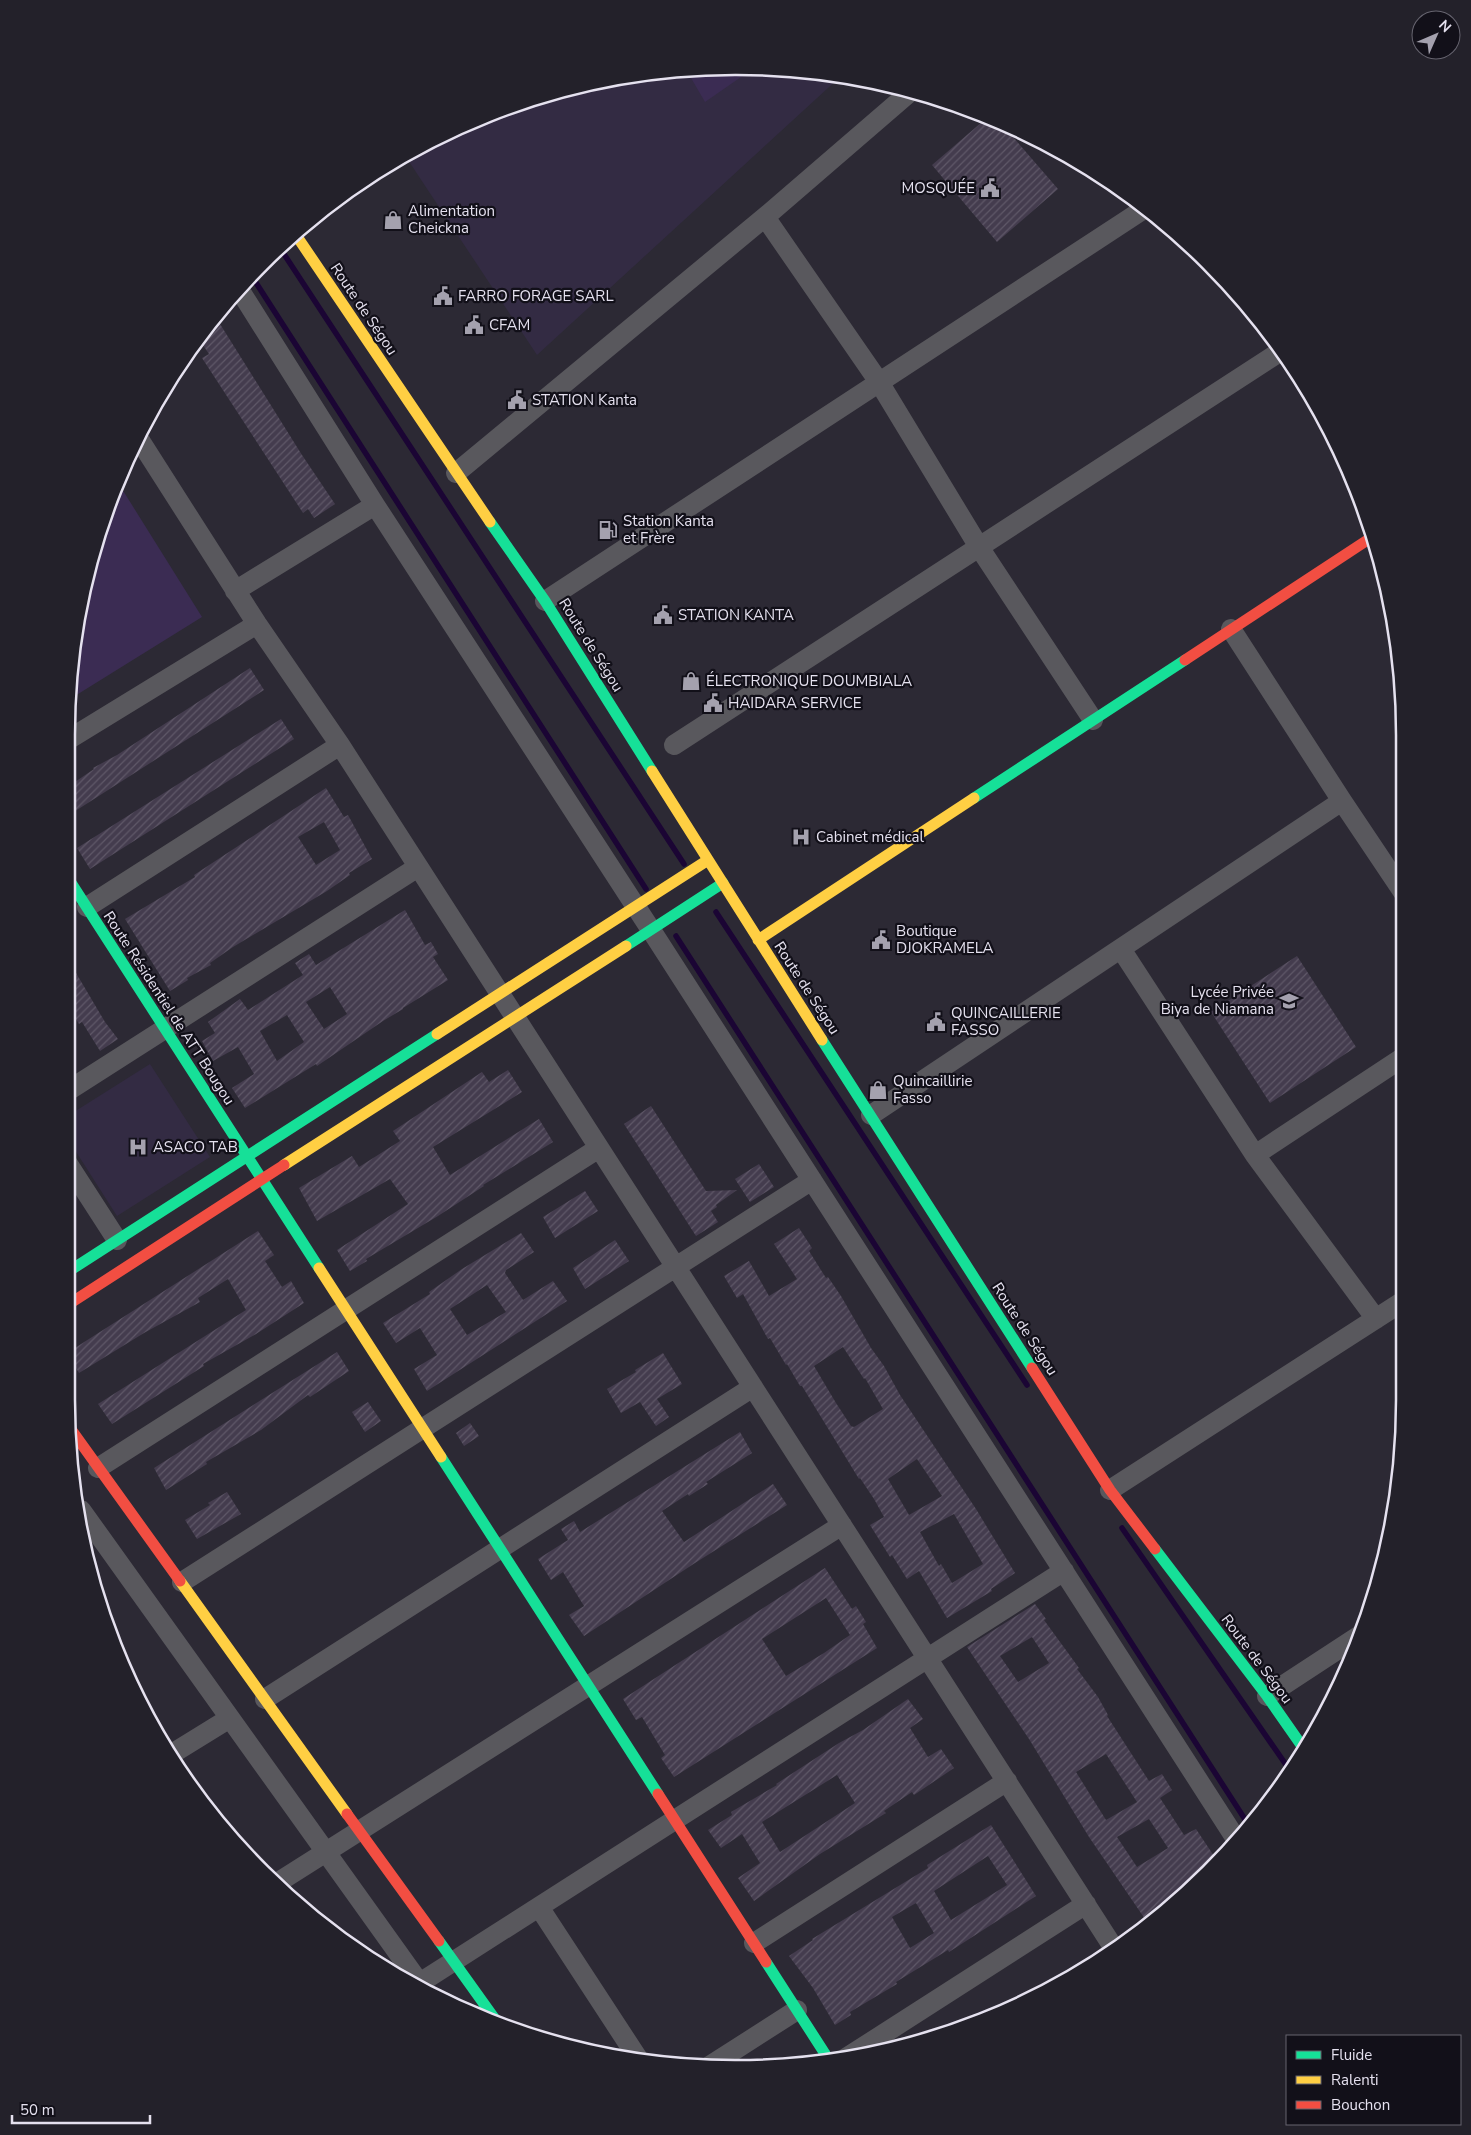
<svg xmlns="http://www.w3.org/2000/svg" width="1471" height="2135" font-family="'Nunito Sans',sans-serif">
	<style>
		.built { fill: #332b43 }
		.park { fill: #3b2c53 }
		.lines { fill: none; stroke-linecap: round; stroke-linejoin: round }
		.stream { stroke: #1b0534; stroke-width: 5.5 }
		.building { fill: url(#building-hatch); fill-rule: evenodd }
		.street { stroke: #59585d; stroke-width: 20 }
		.fast { stroke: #16e098; stroke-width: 11 }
		.slow { stroke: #ffcf43; stroke-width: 11 }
		.jam { stroke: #f24e42; stroke-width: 11 }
		.labels { text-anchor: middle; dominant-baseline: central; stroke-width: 4.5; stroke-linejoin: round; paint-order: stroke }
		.poi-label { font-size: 15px; fill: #e5e1ef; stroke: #121019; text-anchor: start }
		.street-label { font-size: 15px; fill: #e5e1ef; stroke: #121019 }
		.rim { fill: none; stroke: #e5e1ef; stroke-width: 2.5 }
	</style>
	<defs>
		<pattern id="building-hatch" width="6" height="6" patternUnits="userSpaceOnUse" patternTransform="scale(1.25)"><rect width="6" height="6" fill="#443c4e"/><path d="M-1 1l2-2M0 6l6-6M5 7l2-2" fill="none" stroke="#5f5868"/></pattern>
	</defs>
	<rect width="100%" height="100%" fill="#2c2934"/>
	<path class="built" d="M736,66L840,77L537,355L406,157L480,117L605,79Z
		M150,1064L210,1157L117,1216L66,1136V1117Z"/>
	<path class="park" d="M736,66L754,68L705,102L687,71Z
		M122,489L202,617L70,699L79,605L118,491Z"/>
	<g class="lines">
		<path class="stream" d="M280,248L684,864
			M251,275L646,889
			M716,912L1027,1385
			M676,936L1248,1824
			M1122,1528L1291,1772"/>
	</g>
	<path class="building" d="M989,116L1000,122L1058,189L997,242L932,165Z
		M215,316L302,455L335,504L314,518L308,509L303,513L202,358L209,354L198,338Z
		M250,668L264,690L66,817V788L94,769L93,768L117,755Z
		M281,719L294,739L90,869L77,848Z
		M326,788L344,817L348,815L372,859L349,873L350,875L327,891L233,947L210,963L211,965L187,978L188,980L170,991L125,919L195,877L194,875ZM324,822L340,850L316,865L298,837Z
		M405,910L425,945L431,942L438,954L433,957L448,980L403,1008V1009L383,1021L317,1066L316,1064L245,1108L232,1088L254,1074L238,1047L213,1061L202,1041L215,1033L208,1022L240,999L248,1010L303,975L295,963L309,954L316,965ZM330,987L347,1014L324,1029L306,1002ZM287,1015L304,1042L277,1061L260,1031Z
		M66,956L105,1022L118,1039L100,1051L82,1022L79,1024L66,1003Z
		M1297,956L1356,1047L1270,1103L1211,1012Z
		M508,1070L522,1092L433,1147L450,1175L539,1119L553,1142L483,1185L484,1186L438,1216L366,1259L367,1261L350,1271L337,1250L408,1204L390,1179L317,1221L299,1188L352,1156L359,1167L400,1141L393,1131L482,1072L489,1082Z
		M651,1106L706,1191L737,1190L716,1205L717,1207L711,1211L718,1222L696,1236L624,1124Z
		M759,1164L774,1187L750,1202L735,1179Z
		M585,1191L598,1211L555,1238L543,1217Z
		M799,1228L812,1248L809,1251L826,1278L828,1277L841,1296L871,1348L884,1366L900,1395L976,1509L1015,1573L991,1589L992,1591L947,1618L919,1571L907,1579L892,1555L890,1557L870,1525L884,1517L874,1499L860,1478L859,1479L802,1386H800L787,1364L786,1365L770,1338L768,1339L743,1294L737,1298L724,1276L749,1261L769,1296L797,1279L774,1244ZM843,1347L864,1379L865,1378L883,1409L854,1427L851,1426L836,1403L814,1366ZM917,1459L942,1496L909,1515L888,1479ZM954,1514L983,1564L952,1583L941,1564L939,1566L920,1532Z
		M258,1231L274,1255L265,1261L282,1287L291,1281L304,1303L256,1334L203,1364L204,1366L112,1424L98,1404L246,1310L228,1279L198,1298L200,1302L144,1333L79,1373L67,1353Z
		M521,1233L534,1252L506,1270L505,1273L523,1300L553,1281L567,1301L427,1391L414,1369L437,1355L420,1328L396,1343L383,1323L430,1294L429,1292L462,1269ZM487,1285L506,1312L467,1335L450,1309Z
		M615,1240L629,1261L585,1289L573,1268Z
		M337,1352L349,1371L310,1397L308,1395L261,1430L206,1462L207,1464L166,1490L154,1468Z
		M663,1353L682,1384L657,1399L669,1417L656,1426L640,1402L621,1413L607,1389L636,1372L635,1370Z
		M368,1402L381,1421L365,1432L352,1412Z
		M470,1423L479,1436L464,1446L456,1433Z
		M740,1432L752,1453L706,1482L708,1484L689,1496L688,1494L662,1511L684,1542L773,1484L787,1505L695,1563L584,1636L569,1615L584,1606L563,1572L551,1580L538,1559L568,1540L561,1529L574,1521L580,1532Z
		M227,1492L241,1514L197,1539L185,1520L210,1505L208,1503Z
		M825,1568L852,1609L856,1606L866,1622L863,1624L877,1648L674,1777L661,1758L665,1755L642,1717L636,1720L623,1699ZM826,1598L850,1635L824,1653L786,1676L762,1639Z
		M1035,1604L1046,1619L1044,1620L1079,1668L1077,1669L1098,1697L1108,1715L1107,1716L1149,1781L1162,1774L1172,1790L1160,1798L1184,1835L1196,1829L1216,1859L1205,1867L1209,1873L1178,1898L1145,1919L1089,1837L1029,1739L967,1647ZM1032,1637L1049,1663L1018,1682L1000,1656ZM1106,1754L1137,1802L1106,1820L1076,1772ZM1149,1819L1168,1848L1137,1867L1117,1837Z
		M908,1699L923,1719L910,1728L928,1757L941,1749L954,1768L914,1795L912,1792L884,1811L886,1813L820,1854L754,1901L738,1878L760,1863L742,1834L721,1848L708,1830L732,1815L731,1812L777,1785L776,1784L839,1743L863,1730ZM837,1775L855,1803L780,1852L762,1822Z
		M991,1825L1036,1896L949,1952L948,1950L896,1982L897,1984L850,2012L851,2015L835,2025L813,1988L789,1956L813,1940L812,1939L928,1868L927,1865ZM988,1856L1007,1885L951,1920L934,1891ZM916,1903L934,1933L910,1948L892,1917Z"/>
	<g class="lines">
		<path class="street" d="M765,217L879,382L979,547L1093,720
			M239,289L375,505L651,930L1236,1839
			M137,436L257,624L340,745L1115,1950
			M456,473L765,217L910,92
			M235,591L375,505
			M545,601L1144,209
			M1231,629L1342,801L1405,895
			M66,741L257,624
			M674,745L1281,351
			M87,907L340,745
			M1121,949L1255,1155L1376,1319
			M66,1092L418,867
			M871,1115L1342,801
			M1255,1155L1405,1056
			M66,1161L117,1240
			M98,1468L599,1148
			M1110,1490L1405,1300
			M81,1510L426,1992
			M182,1582L812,1180
			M1267,1696L1360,1635
			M265,1699L753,1387
			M170,1755L230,1718
			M277,1883L842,1525
			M539,1907L639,2060
			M754,1943L1007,1781
			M415,1986L1064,1571
			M846,2058L1086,1904
			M708,2067L797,2010"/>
		<path class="fast" d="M490,522L545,601L652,771
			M974,798L1185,660
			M66,875L319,1268
			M626,946L723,883
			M822,1040L1032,1368
			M66,1273L437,1034
			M441,1457L658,1794
			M1155,1549L1267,1696L1304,1749
			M439,1941L497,2022
			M766,1962L829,2060"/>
		<path class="slow" d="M296,235L490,522
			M652,771L822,1040
			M758,940L974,798
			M437,1034L708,860
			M284,1165L626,946
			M319,1268L441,1457
			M180,1581L347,1814"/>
		<path class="jam" d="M1185,660L1369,539
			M66,1306L284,1165
			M1032,1368L1110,1490L1155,1549
			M70,1428L180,1581
			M658,1794L766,1962
			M347,1814L439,1941"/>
	</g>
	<defs>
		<g id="civic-bare" transform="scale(1.5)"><path d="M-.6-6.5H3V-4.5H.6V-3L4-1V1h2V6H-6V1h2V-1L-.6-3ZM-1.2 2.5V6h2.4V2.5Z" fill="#a4a1ae" stroke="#121019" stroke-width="2.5" paint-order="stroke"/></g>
		<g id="shop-bare" transform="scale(1.5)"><path d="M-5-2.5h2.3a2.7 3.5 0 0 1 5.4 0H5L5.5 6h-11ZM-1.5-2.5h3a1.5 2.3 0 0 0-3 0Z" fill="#a4a1ae" stroke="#121019" stroke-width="2.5" paint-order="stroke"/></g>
		<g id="fuel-bare" transform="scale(1.5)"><path d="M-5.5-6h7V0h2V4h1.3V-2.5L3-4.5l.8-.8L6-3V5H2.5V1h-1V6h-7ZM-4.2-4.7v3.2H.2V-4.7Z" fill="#a4a1ae" stroke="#121019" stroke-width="2.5" paint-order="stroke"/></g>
		<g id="hospital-bare" transform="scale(1.5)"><path d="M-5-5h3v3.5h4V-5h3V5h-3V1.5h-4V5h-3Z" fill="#a4a1ae" stroke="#121019" stroke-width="2.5" paint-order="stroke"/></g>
		<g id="school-bare" transform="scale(1.5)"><path d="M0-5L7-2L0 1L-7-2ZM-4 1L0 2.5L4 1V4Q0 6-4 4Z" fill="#a4a1ae" stroke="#121019" stroke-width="2.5" paint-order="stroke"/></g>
	</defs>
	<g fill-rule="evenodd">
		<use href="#civic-bare" x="990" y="188"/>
		<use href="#shop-bare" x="393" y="220"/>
		<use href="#civic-bare" x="443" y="296"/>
		<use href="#civic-bare" x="474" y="325"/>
		<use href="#civic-bare" x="517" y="400"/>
		<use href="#fuel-bare" x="608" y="530"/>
		<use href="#civic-bare" x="663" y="615"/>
		<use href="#shop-bare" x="691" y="681"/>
		<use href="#civic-bare" x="713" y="703"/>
		<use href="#hospital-bare" x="801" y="837"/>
		<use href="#civic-bare" x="881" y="940"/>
		<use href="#school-bare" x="1289" y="1001"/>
		<use href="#civic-bare" x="936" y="1022"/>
		<use href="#shop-bare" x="878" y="1090"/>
		<use href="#hospital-bare" x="138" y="1147"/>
	</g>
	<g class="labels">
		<g class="poi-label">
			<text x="975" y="188" text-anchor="end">MOSQUÉE</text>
			<text x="408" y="211">Alimentation<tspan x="408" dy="17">Cheickna</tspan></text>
			<text x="458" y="296">FARRO FORAGE SARL</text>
			<text x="489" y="325">CFAM</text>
			<text x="532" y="400">STATION Kanta</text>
			<text x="623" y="521">Station Kanta<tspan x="623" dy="17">et Frère</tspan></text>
			<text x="678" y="615">STATION KANTA</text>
			<text x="706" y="681">ÉLECTRONIQUE DOUMBIALA</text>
			<text x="728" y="703">HAIDARA SERVICE</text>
			<text x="816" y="837">Cabinet médical</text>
			<text x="896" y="931">Boutique<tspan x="896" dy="17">DJOKRAMELA</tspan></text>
			<text x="1274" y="992" text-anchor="end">Lycée Privée<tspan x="1274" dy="17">Biya de Niamana</tspan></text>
			<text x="951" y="1013">QUINCAILLERIE<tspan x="951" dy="17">FASSO</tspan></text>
			<text x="893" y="1081">Quincaillirie<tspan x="893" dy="17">Fasso</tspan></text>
			<text x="153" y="1147">ASACO TAB</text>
		</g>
		<g class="street-label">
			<text transform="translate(364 309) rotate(56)">Route de Ségou</text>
			<text transform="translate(591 645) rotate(58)">Route de Ségou</text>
			<text transform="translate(807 988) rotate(57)">Route de Ségou</text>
			<text transform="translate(169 1008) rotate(57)">Route Résidentiel de ATT Bougou</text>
			<text transform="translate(1025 1329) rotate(57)">Route de Ségou</text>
			<text transform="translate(1257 1659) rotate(53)">Route de Ségou</text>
		</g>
	</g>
	<path d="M0 0H1471V2135H0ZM735 75H736A660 660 0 0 1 1396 735V1400A660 660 0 0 1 736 2060H735A660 660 0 0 1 75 1400V735A660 660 0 0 1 735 75Z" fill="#23212a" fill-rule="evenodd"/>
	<path class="rim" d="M735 75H736A660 660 0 0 1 1396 735V1400A660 660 0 0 1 736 2060H735A660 660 0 0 1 75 1400V735A660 660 0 0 1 735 75Z"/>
	<rect x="1286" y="2035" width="175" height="90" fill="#121019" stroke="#66646f"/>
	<rect x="1296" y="2051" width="25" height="8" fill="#16e098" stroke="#66646f"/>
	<text x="1331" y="2060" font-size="15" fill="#e5e1ef">Fluide</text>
	<rect x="1296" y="2076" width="25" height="8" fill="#ffcf43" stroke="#66646f"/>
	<text x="1331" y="2085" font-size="15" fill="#e5e1ef">Ralenti</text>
	<rect x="1296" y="2101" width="25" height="8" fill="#f24e42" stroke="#66646f"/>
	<text x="1331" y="2110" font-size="15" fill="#e5e1ef">Bouchon</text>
	<g transform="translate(1436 35) rotate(45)"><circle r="24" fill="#121019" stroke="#66646f"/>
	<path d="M0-4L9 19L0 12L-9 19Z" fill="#a4a1ae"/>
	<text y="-8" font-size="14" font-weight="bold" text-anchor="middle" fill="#e5e1ef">N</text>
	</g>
	<path d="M12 2115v8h138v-8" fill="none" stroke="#e5e1ef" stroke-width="2.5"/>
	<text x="20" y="2115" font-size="15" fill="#e5e1ef" stroke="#121019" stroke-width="4" paint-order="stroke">50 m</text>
</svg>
